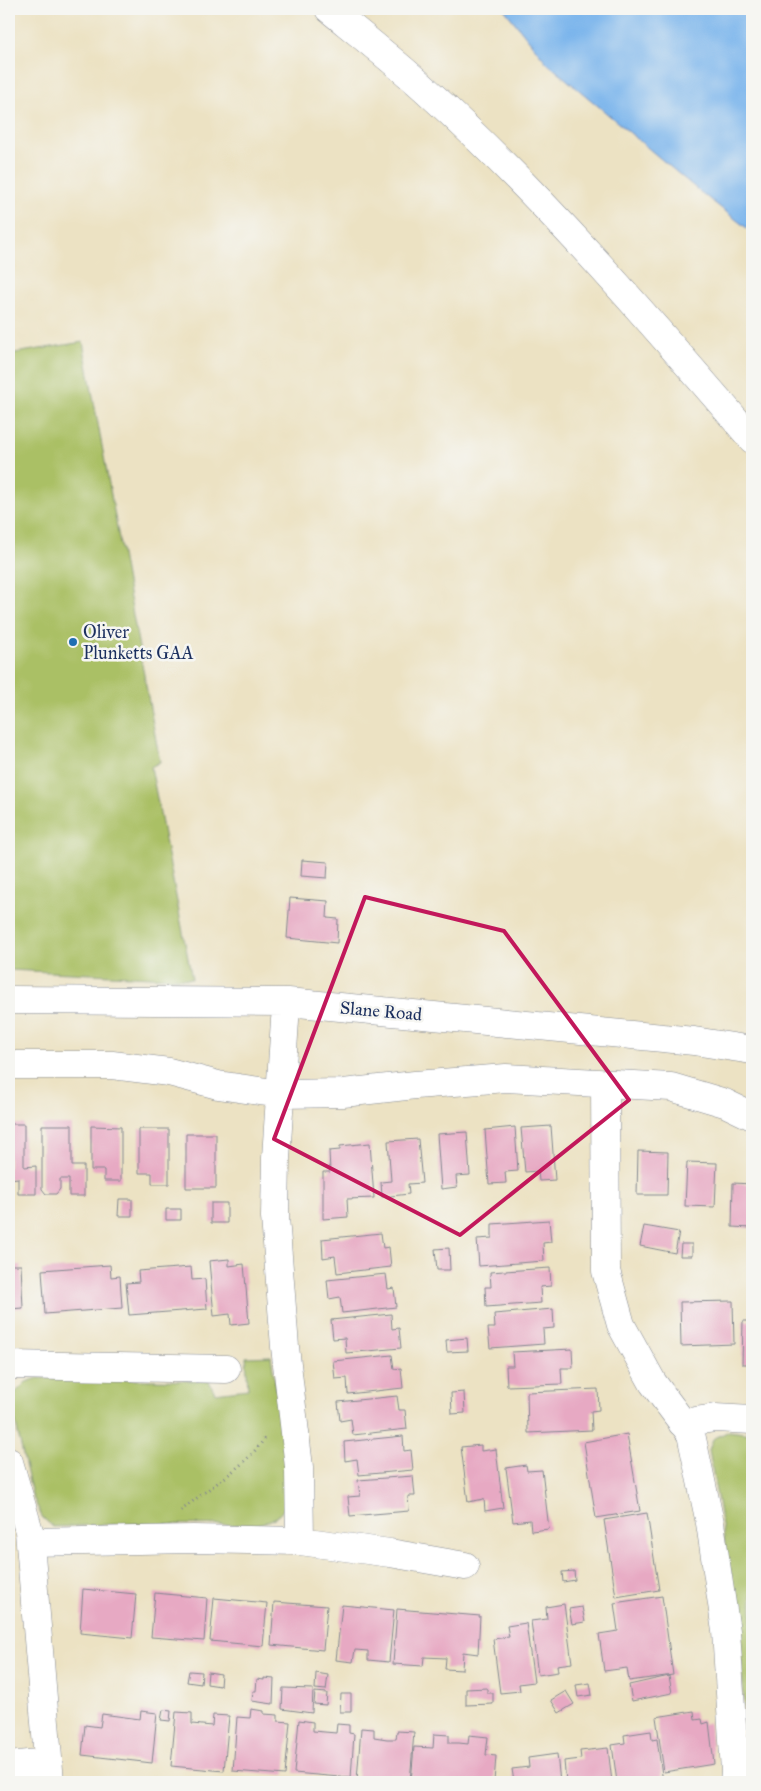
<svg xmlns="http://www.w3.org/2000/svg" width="761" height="1791" font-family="'IM FELL Great Primer',serif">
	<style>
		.green { fill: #aac065; stroke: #627862 }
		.water { fill: #7bb5ec; stroke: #4b72a5 }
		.building { fill: #e7a9c3 }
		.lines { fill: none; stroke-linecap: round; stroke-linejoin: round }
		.street-casing { stroke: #848890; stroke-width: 29 }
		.secondary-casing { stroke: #848890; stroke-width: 29 }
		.path { stroke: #848890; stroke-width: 3; stroke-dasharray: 1 4; stroke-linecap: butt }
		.street { stroke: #fff; stroke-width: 28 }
		.secondary { stroke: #fff; stroke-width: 28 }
		.marked { fill: none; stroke: #c2185b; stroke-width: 4; stroke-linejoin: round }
		.poi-dot { fill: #1f6fb2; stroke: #f6f6f2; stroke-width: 2 }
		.labels { text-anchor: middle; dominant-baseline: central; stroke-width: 5; stroke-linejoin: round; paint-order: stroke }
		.poi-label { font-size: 18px; fill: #1b2f5e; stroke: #f6f6f2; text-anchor: start }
		.street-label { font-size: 18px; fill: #1b2f5e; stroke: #f6f6f2 }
	</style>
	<rect width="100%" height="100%" fill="#f6f6f2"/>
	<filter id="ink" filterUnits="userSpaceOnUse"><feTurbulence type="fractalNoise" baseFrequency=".02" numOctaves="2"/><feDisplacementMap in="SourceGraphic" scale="10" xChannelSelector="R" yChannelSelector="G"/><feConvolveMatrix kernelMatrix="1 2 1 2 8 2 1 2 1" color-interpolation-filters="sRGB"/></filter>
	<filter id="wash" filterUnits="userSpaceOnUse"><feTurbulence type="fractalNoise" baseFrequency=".0096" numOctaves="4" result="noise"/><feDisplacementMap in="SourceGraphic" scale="20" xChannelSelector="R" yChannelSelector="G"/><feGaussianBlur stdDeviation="1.12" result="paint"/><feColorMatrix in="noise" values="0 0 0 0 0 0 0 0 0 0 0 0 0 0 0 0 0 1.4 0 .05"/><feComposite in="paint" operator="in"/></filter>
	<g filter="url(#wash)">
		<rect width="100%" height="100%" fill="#ece2c3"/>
		<path class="green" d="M83,342L160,762L151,767L192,979L9,970V354Z
			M271,1356C275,1384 294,1488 284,1508C279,1519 265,1522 255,1525L123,1524L53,1527L42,1517L32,1495L13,1411L15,1393L26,1382L38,1378L209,1381L215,1393L248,1389L246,1357Z
			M729,1431L752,1434V1782H749L739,1625L709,1450L713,1439Z"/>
		<path class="water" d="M504,9H752V232L699,191L547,63Z"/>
		<g id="blocks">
			<path class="building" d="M302,860L328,862L327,878L301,876Z
				M290,898L328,901L327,918L338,919L337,943L287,938Z
				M9,1124H24V1167L36,1166V1194H18V1178L9,1179Z
				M42,1125H72V1166H84V1196H69V1179H60V1189L56,1194H46L42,1189Z
				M91,1126L121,1127V1181H104V1170H91Z
				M551,1126L555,1180L539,1181L538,1171L525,1172L521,1128Z
				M515,1127L518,1171L505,1172L506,1183L489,1184L485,1130Z
				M139,1129H169V1184H152V1173H139Z
				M467,1132L470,1175L456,1176L457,1187L441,1189L437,1134Z
				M186,1134H216V1188H186Z
				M418,1139L422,1183L408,1184L409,1194L382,1197L381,1182L391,1181L388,1141Z
				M370,1143L374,1198L347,1199L348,1217L323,1219V1172H330L329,1151L340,1150V1146Z
				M638,1151L668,1152L667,1195H637Z
				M687,1162L717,1163L715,1207L685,1206Z
				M733,1183L752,1184V1228L732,1227Z
				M119,1199H132V1216H118Z
				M211,1203H227V1223H211Z
				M166,1209H181V1220H166Z
				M549,1220L551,1242L543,1243L544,1261L479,1266L477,1239L492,1238V1224Z
				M644,1226L679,1232L675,1253L640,1246Z
				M381,1233L383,1248L389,1247L391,1267L337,1273L335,1256L323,1258L322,1239Z
				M681,1244H692V1256H680Z
				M449,1248L450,1270H437L435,1249Z
				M229,1259V1266L244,1264L249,1323L231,1325L230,1314L214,1316L209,1261Z
				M9,1265H21L23,1308L9,1309Z
				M110,1265L111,1277L120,1276L122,1308L45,1314L42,1270Z
				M191,1267L192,1280L205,1279L207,1309L129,1315L126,1283L139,1282L138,1271Z
				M550,1268L551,1286L540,1287L541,1303L486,1307L485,1287H491L490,1272Z
				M386,1274L388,1289L394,1288L396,1307L342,1313L340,1297L329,1299L327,1280Z
				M733,1301L734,1344L681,1346L680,1302Z
				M553,1309L554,1328L543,1329L544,1344L490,1348L488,1328H495L494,1314Z
				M391,1314L392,1329L399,1328L401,1348L346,1353L345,1338L333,1339L331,1320Z
				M743,1321H752V1364H742Z
				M467,1338L468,1351L447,1352L446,1340Z
				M572,1349L573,1368H561L562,1384L507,1386L506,1366H513L512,1352Z
				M392,1355L394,1369L401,1368L403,1388L348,1394L347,1378L335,1379L333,1361Z
				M598,1389L599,1410L591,1411L592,1430L528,1433L527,1392Z
				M464,1392L465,1413L452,1414L451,1393Z
				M397,1396L399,1410H405L407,1429L353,1435L351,1419L340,1421L338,1402Z
				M627,1434L640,1511L596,1518L584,1442Z
				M403,1436L404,1451L411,1450L413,1470L359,1475L357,1459L345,1461L344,1442Z
				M481,1445V1451L496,1449L503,1508L485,1511L484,1499L468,1502L461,1447Z
				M526,1465L527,1471L542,1470L549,1529L531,1531L530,1520L513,1522L506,1468Z
				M413,1476L415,1496H408L409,1511L350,1516L348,1497L360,1496L358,1480Z
				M647,1513L659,1590L616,1597L604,1520Z
				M574,1571L575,1580L563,1582L562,1572Z
				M83,1589L136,1594L132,1638L80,1633Z
				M155,1593L207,1598L204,1641L151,1637Z
				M662,1596L673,1675L629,1681L627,1668L604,1671L599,1634L618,1631L614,1603Z
				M214,1598L267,1603L263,1646L210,1641Z
				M274,1602L327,1606L323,1650L271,1645Z
				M564,1604L572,1663L557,1665L558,1672L538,1675L531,1621L547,1619L546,1607Z
				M342,1605L394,1610L389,1662L368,1660V1651L355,1650L353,1662L336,1660Z
				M582,1607L585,1622L572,1624L569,1609Z
				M397,1609L480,1616L478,1654L463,1652L462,1670L445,1669L446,1658L424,1657L423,1666L393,1664Z
				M526,1623L534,1682L519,1684L520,1691L500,1693L493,1639L509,1637L507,1626Z
				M189,1671L202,1672L201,1684L187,1682Z
				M208,1672L221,1674L220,1686L207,1684Z
				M316,1673L328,1675L326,1690L315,1689Z
				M669,1676L672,1693L632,1701L629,1685Z
				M264,1678L274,1679L273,1704L252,1701L253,1691H256L257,1679L264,1680Z
				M590,1683L592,1695L578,1697L576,1685Z
				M283,1688L313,1689L312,1713L282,1709Z
				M487,1688V1693H493V1704L466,1705V1689Z
				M566,1691L574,1704L559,1713L551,1700Z
				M315,1692L327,1693L326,1705L314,1704Z
				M341,1694H351V1712H340Z
				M251,1709L264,1711V1714L278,1715V1721L290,1722L285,1775L233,1771L237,1717L250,1718Z
				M163,1710L171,1711L170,1721L161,1720Z
				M141,1711L157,1713L152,1763L82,1755L85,1725L100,1727L102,1714L140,1719Z
				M694,1711L695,1720L702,1719L703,1724L709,1722L714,1764L664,1772L656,1717Z
				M176,1712L192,1713V1724L212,1726L213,1715L229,1716L224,1771L171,1766Z
				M299,1720L313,1722V1731L336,1733L337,1724L349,1725V1733L354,1734L351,1778L294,1773Z
				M361,1728L374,1729V1737L387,1739H396L397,1731L414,1732L410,1782H383L357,1780Z
				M651,1731L652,1740L657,1739L663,1782H617L612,1745L625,1743L624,1735Z
				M434,1734L449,1735V1743H459L468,1744L469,1735L488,1737L486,1755L496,1756L494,1782H411L414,1747L433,1748Z
				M608,1748L612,1782H566L564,1761L581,1759L580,1751Z
				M557,1754L560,1782H514L512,1769L529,1767L528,1758Z"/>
		</g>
	</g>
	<g filter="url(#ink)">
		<use href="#blocks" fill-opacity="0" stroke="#848890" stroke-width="1"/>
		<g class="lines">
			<g class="street-casing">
				<path id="street" d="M9,1000L288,1002L694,1041L752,1050
					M288,1002L285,1020L276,1158L275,1217L285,1347L299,1467L300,1541
					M9,1065H112L169,1072L218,1085L281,1094L343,1093L415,1085L506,1078L671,1087L725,1103L752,1116
					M605,1083L606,1271L621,1325L653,1383L691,1434L710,1523L726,1631L735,1771L734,1782
					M9,1365L226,1369
					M682,1423L715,1418L752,1420
					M9,1462L29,1531L50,1782
					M30,1542L193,1539L300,1541L390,1553L465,1566
					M9,1766L47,1762"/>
			</g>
			<g class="secondary-casing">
				<path id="secondary" d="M329,9C361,35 394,61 425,89C543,196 648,318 752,439"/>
			</g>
			<path class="path" d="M181,1511C209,1486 246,1468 266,1436"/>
			<use href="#street" class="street"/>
			<use href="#secondary" class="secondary"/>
		</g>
	</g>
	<path class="marked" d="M365,897L504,931L629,1100L460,1235L274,1139Z"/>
	<circle class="poi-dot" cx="73" cy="642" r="5"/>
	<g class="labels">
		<g class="poi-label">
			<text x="83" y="632">Oliver<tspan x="83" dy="21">Plunketts GAA</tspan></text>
		</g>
		<g class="street-label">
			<text transform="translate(381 1011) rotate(5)">Slane Road</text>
		</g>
	</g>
	<rect width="761" height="1791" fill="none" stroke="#f6f6f2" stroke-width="30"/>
</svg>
